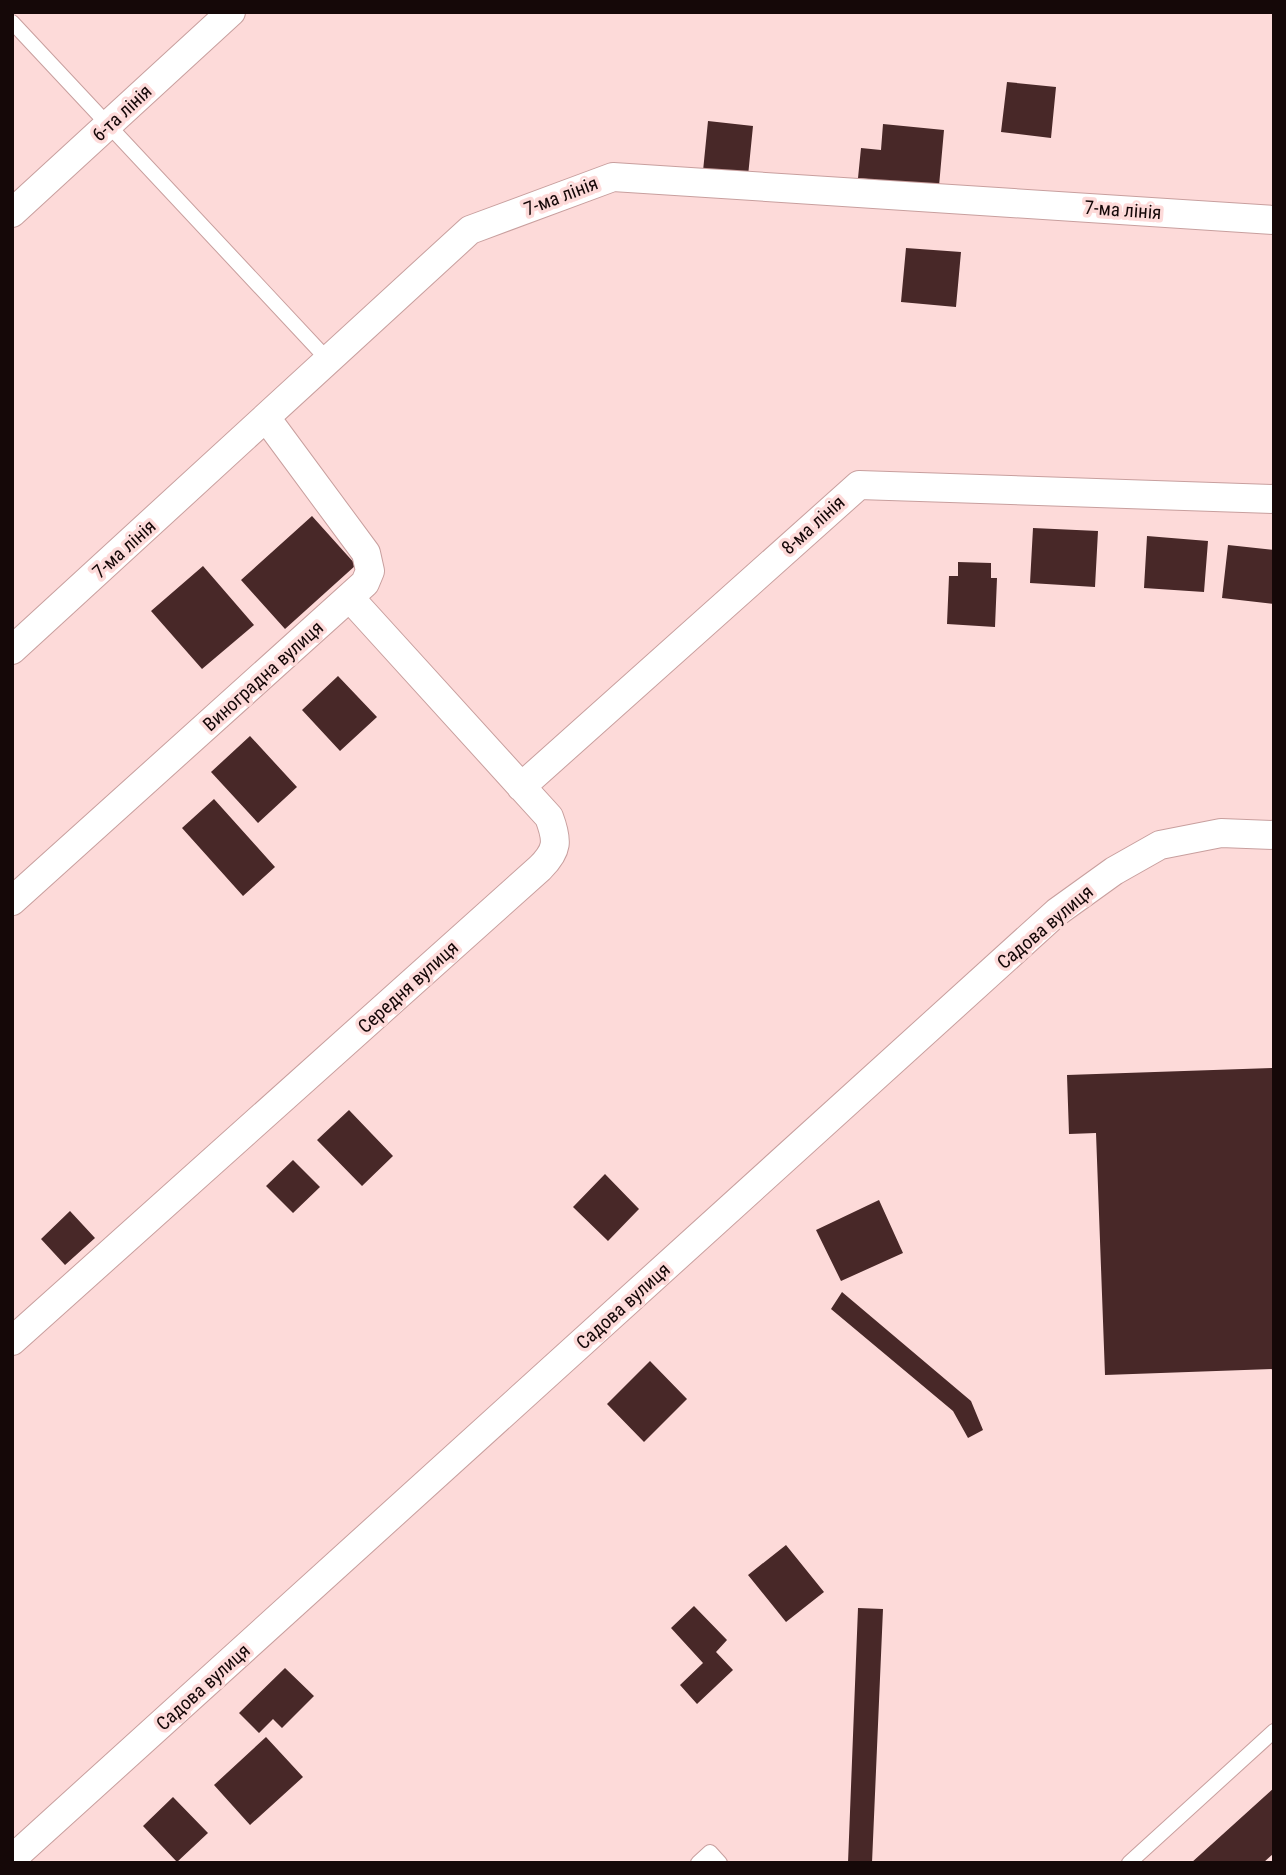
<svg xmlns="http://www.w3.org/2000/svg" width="1286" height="1875" font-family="'Roboto Condensed',sans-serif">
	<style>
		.building { fill: #482828 }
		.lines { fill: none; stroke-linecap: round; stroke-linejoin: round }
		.service-casing { stroke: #c89f9e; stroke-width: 16 }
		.minor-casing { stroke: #c89f9e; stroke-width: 30 }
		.service { stroke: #fff; stroke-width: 14 }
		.minor { stroke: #fff; stroke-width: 28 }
		.labels { text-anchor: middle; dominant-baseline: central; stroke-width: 7; stroke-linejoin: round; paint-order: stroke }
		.street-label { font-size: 19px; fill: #150808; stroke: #fddad9 }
	</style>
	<rect width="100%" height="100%" fill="#fddad9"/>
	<path class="building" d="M1007,82L1056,87L1051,138L1001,132Z
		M708,121L753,126L748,176L703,171Z
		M883,124L944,130L939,186L858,178L861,148L881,150Z
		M906,248L961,252L956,307L901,302Z
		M312,516L356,565L285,629L241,580Z
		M1033,528L1098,531L1095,587L1030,583Z
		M1147,536L1208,541L1204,592L1144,588Z
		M1228,545L1274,550V604L1222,598Z
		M958,562L991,563V578H997L995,627L947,624L949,576H958Z
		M203,566L254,625L202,669L151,611Z
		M338,676L377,717L340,751L302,710Z
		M250,736L297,787L258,823L211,772Z
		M214,799L275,867L243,896L182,828Z
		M1272,1068L1274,1369L1105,1375L1096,1133L1069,1134L1067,1075Z
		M349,1110L393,1156L362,1186L317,1140Z
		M293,1160L320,1187L293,1213L266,1186Z
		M605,1174L639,1209L608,1241L573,1207Z
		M879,1200L903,1253L841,1281L816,1230Z
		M70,1211L95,1238L65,1265L41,1239Z
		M842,1292L971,1401L983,1430L968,1438L953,1411L831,1309Z
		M650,1361L687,1399L644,1442L607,1404Z
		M786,1545L824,1592L786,1622L748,1575Z
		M694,1606L727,1640L716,1652L733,1670L697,1704L680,1685L703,1663L671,1628Z
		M858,1608L883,1609L872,1863H848Z
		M285,1668L314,1696L282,1728L273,1719L259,1733L239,1713Z
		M266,1737L303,1777L250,1825L214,1785Z
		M1274,1788V1853L1263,1863H1191Z
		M173,1797L208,1833L177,1862L143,1826Z"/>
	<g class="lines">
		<g class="service-casing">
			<path id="service" d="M12,22L328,360
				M698,1863L710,1852L720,1863
				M1129,1863L1274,1731"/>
		</g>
		<g class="minor-casing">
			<path id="minor" d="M12,213L231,12
				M12,650L470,230L613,177L1274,220
				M521,787L859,485L1274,499
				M12,901L365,583L370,571L366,553L267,419
				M12,1341L540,868C558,850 558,841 549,817L350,598
				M12,1859L1057,912L1114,871L1160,845L1221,833L1274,835"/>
		</g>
		<use href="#service" class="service"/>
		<use href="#minor" class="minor"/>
	</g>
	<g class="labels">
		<g class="street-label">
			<text transform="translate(122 113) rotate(-43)">6-та лінія</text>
			<text transform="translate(561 196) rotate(-21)">7-ма лінія</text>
			<text transform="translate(1123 210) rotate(4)">7-ма лінія</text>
			<text transform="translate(813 525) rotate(-42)">8-ма лінія</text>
			<text transform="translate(124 549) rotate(-42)">7-ма лінія</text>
			<text transform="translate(263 676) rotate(-42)">Виноградна вулиця</text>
			<text transform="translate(1045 927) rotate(-40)">Садова вулиця</text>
			<text transform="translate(408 987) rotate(-42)">Середня вулиця</text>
			<text transform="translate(623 1306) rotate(-42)">Садова вулиця</text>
			<text transform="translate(203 1687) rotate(-42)">Садова вулиця</text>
		</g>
	</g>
	<rect width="1286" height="1875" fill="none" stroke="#150808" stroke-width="28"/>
</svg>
